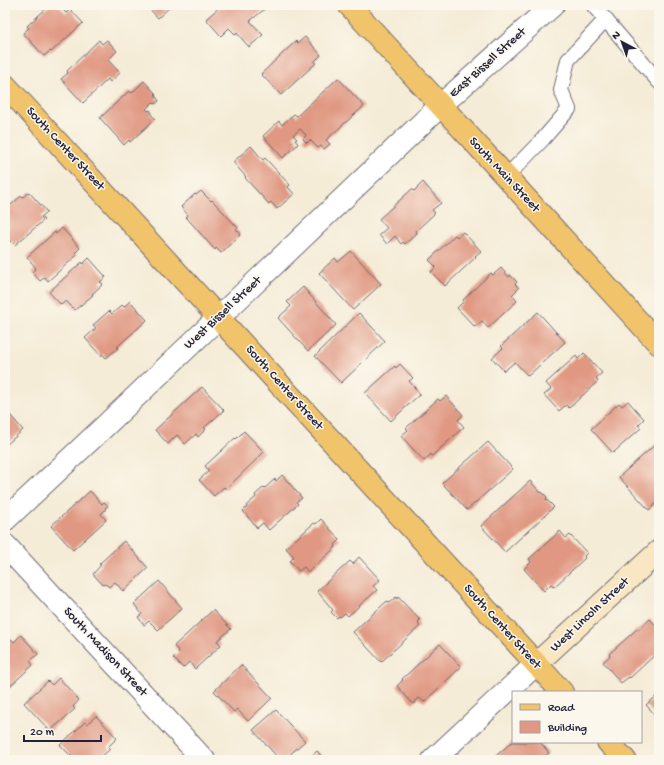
<svg xmlns="http://www.w3.org/2000/svg" width="664" height="765" font-family="'Gochi Hand',sans-serif">
	<style>
		.building { fill: #e09882 }
		.lines { fill: none; stroke-linecap: round; stroke-linejoin: round }
		.service-casing { stroke: #6c6972; stroke-width: 16 }
		.minor-casing { stroke: #6c6972; stroke-width: 24 }
		.secondary-casing { stroke: #6c6972; stroke-width: 24 }
		.primary-casing { stroke: #6c6972; stroke-width: 24 }
		.service { stroke: #fff; stroke-width: 14 }
		.minor { stroke: #fff; stroke-width: 22 }
		.secondary { stroke: #f9e7c3; stroke-width: 22 }
		.primary { stroke: #f1c36a; stroke-width: 22 }
		.labels { text-anchor: middle; dominant-baseline: central; stroke-width: 3; stroke-linejoin: round; paint-order: stroke }
		.street-label { font-size: 13px; fill: #22223b; stroke: #fbf7ec }
	</style>
	<rect width="100%" height="100%" fill="#fbf7ec"/>
	<filter id="ink" filterUnits="userSpaceOnUse"><feTurbulence type="fractalNoise" baseFrequency=".025" numOctaves="2"/><feDisplacementMap in="SourceGraphic" scale="8" xChannelSelector="R" yChannelSelector="G"/><feConvolveMatrix kernelMatrix="1 2 1 2 8 2 1 2 1" color-interpolation-filters="sRGB"/></filter>
	<filter id="wash" filterUnits="userSpaceOnUse"><feTurbulence type="fractalNoise" baseFrequency=".012" numOctaves="4" result="noise"/><feDisplacementMap in="SourceGraphic" scale="16" xChannelSelector="R" yChannelSelector="G"/><feGaussianBlur stdDeviation="0.9" result="paint"/><feColorMatrix in="noise" values="0 0 0 0 0 0 0 0 0 0 0 0 0 0 0 0 0 1.4 0 .05"/><feComposite in="paint" operator="in"/></filter>
	<g filter="url(#wash)">
		<rect width="100%" height="100%" fill="#f5ecd7"/>
		<g id="blocks">
			<path class="building" d="M50,5H58L66,13L70,9L83,23L51,52L50,51L44,56L23,33L29,28L27,26Z
				M146,5H172L158,18Z
				M222,5H237L238,6L239,5H265L267,7L250,21L263,35L249,47L237,33L236,35L229,28L221,36L206,19Z
				M305,37L321,55L314,62L316,63L281,95L261,74L296,41L298,43Z
				M99,40L102,44L107,40L117,51L108,60L120,73L110,82L108,79L83,103L61,79L68,73L67,71Z
				M338,78L364,106L326,140L330,144L324,149L321,146L318,148L310,140L307,143L303,139L306,135L300,129L293,135L297,139L295,140L298,144L283,158L263,136L279,121L282,125L294,114L297,116Z
				M144,81L156,94L155,95L159,101L155,104L153,102L146,109L148,111L150,110L152,113L151,114L155,119L130,142L129,140L124,145L100,118L129,91L132,93Z
				M251,146L263,160L265,158L290,185L288,187L294,194L277,209L271,202L269,204L245,178L246,177L233,162Z
				M423,182L441,203L432,210L435,213L416,231L417,233L405,244L403,242L401,244L395,236L387,244L379,235L387,228L379,219L412,189L414,191Z
				M201,191L211,201L212,200L238,228L236,229L241,234L221,253L216,248L215,250L186,217L188,215L181,207L195,194L196,195Z
				M29,192L47,212L41,217L44,220L15,245L11,241L7,244L5,242V236L6,235L5,233V210L21,196L23,197Z
				M62,228L80,248L75,253L77,255L48,281L45,277L40,281L32,272L36,268L27,257L55,232L56,234Z
				M463,232L481,251L475,256L476,257L445,286L431,272L436,267L429,260L455,235L457,237Z
				M351,251L381,284L353,310L319,273L335,258L338,262Z
				M89,258L106,277L100,282L103,284L92,294L93,295L75,310L66,301L61,305L49,292L82,262L83,264Z
				M501,268L509,277L510,275L517,282L515,284L519,288L512,295L517,301L488,328L482,321L475,327L457,308L464,301L463,300L491,273L493,275Z
				M303,287L336,325L308,351L278,318L291,306L287,302Z
				M130,301L147,320L117,347L118,348L106,358L102,354L101,356L85,338L96,328L93,325L109,311L112,314L122,305L124,307Z
				M538,312L565,342L528,376L515,362L504,371L492,358L503,348L501,346Z
				M359,313L385,341L341,383L315,356Z
				M584,353L602,373L596,378L598,381L569,408L566,405L559,411L544,395L551,389L546,383L576,356L578,359Z
				M400,364L413,378L409,381L420,394L391,421L365,393L395,366L396,368Z
				M202,387L224,410L204,428L206,429L198,437L196,434L185,444L177,435L168,444L155,430Z
				M446,396L463,415L458,420L464,427L432,456L431,454L424,461L401,436L408,430L406,428L438,399L440,401Z
				M628,401L644,419L638,425L641,428L613,453L591,429L619,403L622,406Z
				M5,409L23,430L5,446Z
				M244,431L264,452L226,489L224,487L214,496L199,480L209,471L205,466L235,438L236,439Z
				M659,441V501L649,510L619,477Z
				M488,442L513,469L467,510L442,483Z
				M282,475L302,498L296,502L298,504L269,530L263,523L257,528L243,511L247,507L246,506L256,497L255,495L264,487L265,488L275,479L276,481Z
				M530,481L541,493L542,492L547,497L546,499L554,507L505,552L481,526Z
				M90,491L102,504L104,502L108,506L105,508L106,509L101,514L106,520L73,550L51,526Z
				M321,519L340,540L335,545L336,547L308,572L304,567L299,571L290,561L294,557L286,548L314,523L316,524Z
				M560,531L566,538L570,535L587,553L584,556L585,558L554,587L551,584L544,591L524,569L531,562L529,559Z
				M124,541L148,568L123,591L115,582L109,587L107,585H106L105,584L103,585L93,574L101,565L99,564Z
				M359,557L380,580L373,586L377,590L348,616L345,613L340,617L339,616L337,618L331,612L333,610L317,591L350,561L353,564Z
				M159,581L182,608L158,630L149,621L144,625L138,617L142,614L134,604Z
				M396,597L397,599L398,597L420,620L418,622L419,623L418,624L420,626L381,662L353,632L387,601L389,603Z
				M213,610L231,629L217,641L221,645L195,669L189,662L183,668L173,658L179,652L174,646Z
				M650,619L659,629V651L630,678L629,677L621,683L603,662L610,656L609,654L637,629L638,630Z
				M21,635L38,654L30,661L33,665L8,688L5,685V644L11,639L14,642Z
				M440,644L461,667L424,702L419,698L413,704L397,686L403,680L402,679Z
				M241,665L272,698L248,721L237,709L234,712L214,691Z
				M59,678L79,700L73,707L75,709L50,731L24,703L48,681L52,685Z
				M659,694V719L646,705Z
				M276,710L305,741L284,760H280L253,730Z
				M96,716L117,738L108,747L110,749L98,760H75L60,745L85,722L87,724Z
				M512,742H540L549,753L541,760H491Z
				M317,751L325,760H307Z"/>
		</g>
	</g>
	<g filter="url(#ink)">
		<use href="#blocks" fill-opacity="0" stroke="#6c6972" stroke-width="1"/>
		<g class="lines">
			<g class="service-casing">
				<path id="service" d="M593,5L659,82
					M506,177L543,139L569,109L561,90L568,60L606,19"/>
			</g>
			<g class="minor-casing">
				<path id="minor" d="M5,520L104,427L440,106L553,5
					M5,545L204,760
					M433,760L536,664"/>
			</g>
			<g class="secondary-casing">
				<path id="secondary" d="M536,664L659,551"/>
			</g>
			<g class="primary-casing">
				<path id="primary" d="M349,5L659,344
					M5,85L562,692
					M608,742L625,760"/>
			</g>
			<use href="#service" class="service"/>
			<use href="#minor" class="minor"/>
			<use href="#secondary" class="secondary"/>
			<use href="#primary" class="primary"/>
		</g>
	</g>
	<g class="labels">
		<g class="street-label">
			<text transform="translate(488 63) rotate(-42)">East Bissell Street</text>
			<text transform="translate(65 149) rotate(47)">South Center Street</text>
			<text transform="translate(504 175) rotate(47)">South Main Street</text>
			<text transform="translate(223 313) rotate(-43)">West Bissell Street</text>
			<text transform="translate(284 388) rotate(48)">South Center Street</text>
			<text transform="translate(590 615) rotate(-43)">West Lincoln Street</text>
			<text transform="translate(502 627) rotate(48)">South Center Street</text>
			<text transform="translate(105 652) rotate(47)">South Madison Street</text>
		</g>
	</g>
	<rect width="664" height="765" fill="none" stroke="#fbf7ec" stroke-width="20"/>
	<rect x="512" y="691" width="130" height="52" fill="#fbf7ec" stroke="#a4a2a5"/>
	<rect x="520" y="704" width="20" height="6" fill="#f1c36a" stroke="#a4a2a5"/>
	<text x="548" y="711" font-size="12" fill="#22223b">Road</text>
	<rect x="520" y="721" width="20" height="12" fill="#e09882" stroke="#a4a2a5"/>
	<text x="548" y="731" font-size="12" fill="#22223b">Building</text>
	<g transform="translate(622 42) rotate(319)" stroke="#fbf7ec" stroke-width="3" paint-order="stroke">
	<path d="M0-3L7 15L0 10L-7 15Z" fill="#22223b"/>
	<text y="-6" font-size="11" font-weight="bold" text-anchor="middle" fill="#22223b">N</text>
	</g>
	<path d="M24 735v6h77v-6" fill="none" stroke="#22223b" stroke-width="2"/>
	<text x="30" y="735" font-size="12" fill="#22223b" stroke="#fbf7ec" stroke-width="3" paint-order="stroke">20 m</text>
</svg>
